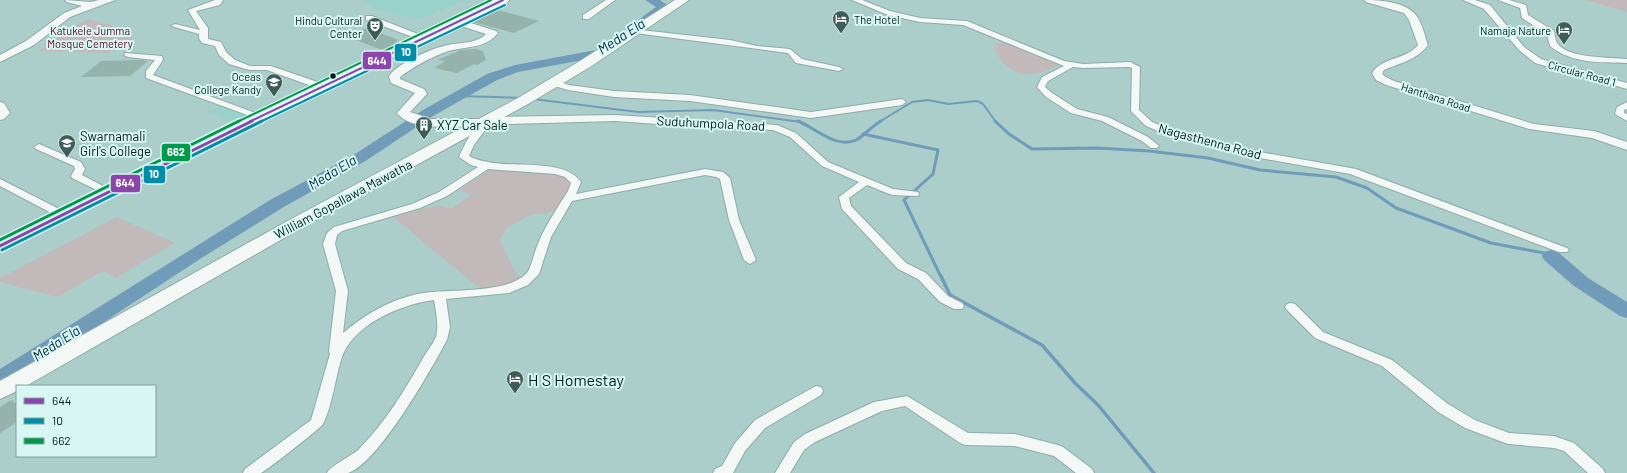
<svg xmlns="http://www.w3.org/2000/svg" width="1627" height="473" font-family="Barlow,sans-serif">
	<style>
		.built { fill: #99d1cb }
		.green { fill: #c2b9bb }
		.lines { fill: none; stroke-linecap: round; stroke-linejoin: round }
		.stream-far2 { stroke: #709cba; stroke-width: 2 }
		.stream-far1 { stroke: #709cba; stroke-width: 3 }
		.stream { stroke: #709cba; stroke-width: 3.5 }
		.river { fill: #709cba; fill-rule: evenodd }
		.building { fill: #95b2ab }
		.minor-casing { stroke: #90aba8; stroke-width: 2 }
		.tertiary-casing { stroke: #90aba8; stroke-width: 2 }
		.primary-casing { stroke: #90aba8; stroke-width: 2 }
		.trunk-casing { stroke: #90aba8; stroke-width: 2 }
		.minor { fill: #f3f8f7; fill-rule: evenodd }
		.tertiary { fill: #f3f8f7; fill-rule: evenodd }
		.primary { fill: #f3f8f7; fill-rule: evenodd }
		.trunk { fill: #f3f8f7; fill-rule: evenodd }
		.bus-1-far1-casing { stroke: #d8f6f2; stroke-width: 4 }
		.bus-1-casing { stroke: #d8f6f2; stroke-width: 6 }
		.bus-2-far1-casing { stroke: #d8f6f2; stroke-width: 4 }
		.bus-2-casing { stroke: #d8f6f2; stroke-width: 6 }
		.bus-3-far1-casing { stroke: #d8f6f2; stroke-width: 4 }
		.bus-3-casing { stroke: #d8f6f2; stroke-width: 6 }
		.bus-1-far1 { stroke: #8e44ad; stroke-width: 2 }
		.bus-1 { stroke: #8e44ad; stroke-width: 3 }
		.bus-2-far1 { stroke: #018daa; stroke-width: 2 }
		.bus-2 { stroke: #018daa; stroke-width: 3 }
		.bus-3-far1 { stroke: #00984c; stroke-width: 2 }
		.bus-3 { stroke: #00984c; stroke-width: 3 }
		.bus-dot { fill: #041e1b; stroke: #d8f6f2; stroke-width: 1.5 }
		.labels { text-anchor: middle; dominant-baseline: central; stroke-width: 4; stroke-linejoin: round; paint-order: stroke }
		.far-poi-label { font-size: 11px; fill: #041e1b; stroke: #d8f6f2; text-anchor: end }
		.far-park-label { font-size: 11px; fill: #5c0726; stroke: #d8f6f2 }
		.far-street-label { font-size: 11px; fill: #041e1b; stroke: #d8f6f2 }
		.street-label { font-size: 13px; fill: #041e1b; stroke: #d8f6f2 }
		.poi-label { font-size: 13px; fill: #041e1b; stroke: #d8f6f2; text-anchor: start }
		.water-label { font-size: 14px; font-style: italic; fill: #052c4a; stroke: #d8f6f2 }
		.near-poi-label { font-size: 16px; fill: #041e1b; stroke: #d8f6f2; text-anchor: start }
		.line-badge { stroke: #d8f6f2; stroke-width: 1.5 }
		.badge-label { font-size: 11px; text-anchor: middle; font-weight: bold; fill: #fff }
	</style>
	<rect width="100%" height="100%" fill="#acceca"/>
	<path class="built" d="M363,0H465L420,19L381,11Z
		M223,105L250,115L234,122L207,112Z"/>
	<path class="green" d="M1586,0H1627V12Z
		M87,19L129,30L115,37L134,38L107,53L38,51Z
		M1010,42L1055,62L1058,65C1040,76 1015,80 1001,60C998,55 995,52 994,46L998,43Z
		M493,169L563,174L574,185L557,209L545,214H532L508,227L500,240L516,274L524,279L501,289L479,288L393,217L439,205L451,209L471,195L460,190L487,171Z
		M117,217L175,243L116,278L103,271L57,297L0,282V278Z"/>
	<g class="lines">
		<path class="stream-far2" d="M460,96L522,98
			M533,99L638,112L713,110L801,122
			M879,122L912,102L928,100L948,104L977,101L983,104L996,122"/>
		<path class="stream-far1" d="M798,121C815,128 836,149 856,140C865,135 872,126 881,121
			M995,121L1009,134L1032,149L1097,148L1149,151L1208,158L1260,170L1336,177L1367,188L1396,208L1491,243L1544,253
			M863,134L938,150L933,174L904,200L941,277"/>
		<path class="stream" d="M941,276L950,295L1042,345L1075,383L1098,405L1154,473"/>
		<path class="river" d="M645,0H660L670,7L648,23H640L638,20L656,7Z
			M610,41L616,45L605,56L518,72L497,80L433,116L364,162L282,208L200,259L8,385L0,387V369L270,200L352,156L423,110L487,74L515,65L596,50L605,42Z
			M1551,250L1558,252L1588,278L1627,302V318L1620,316L1574,286L1544,260L1542,256L1544,252Z"/>
	</g>
	<path class="building" d="M498,10L539,21L514,33L473,22Z
		M367,28L399,40L396,41L400,43L382,50L351,38L355,36L351,34Z
		M476,49L483,51L486,60L477,65L474,64L457,73L434,68L445,61L437,60L461,50Z
		M142,60L148,61L130,76L81,77L101,61Z
		M11,400L17,404V422L0,433V407Z"/>
	<g class="lines">
		<g class="minor-casing">
			<path id="minor" d="M215,0H223L220,5L196,11L208,28V39L221,42L226,52L235,60L250,66H271L326,85V89H320L267,70H249L229,64L219,55L215,46L202,43L199,38V34L171,26L175,24L200,30L188,10Z
				M606,0H615L589,19H583V15Z
				M852,0H862L890,11L920,18L967,21L1064,61L1083,64L1130,62L1140,67L1139,110L1152,122L1164,127L1260,152L1356,169L1567,248L1569,250L1567,252H1559L1350,174L1260,158L1158,131L1146,126L1131,111L1132,68L1129,67L1083,68L1073,67L1048,81L1045,87L1052,93L1077,109L1108,117L1148,137L1159,146L1157,148H1151L1142,141L1102,121L1071,113L1046,97L1037,87L1042,77L1064,66L963,25L920,22L888,15Z
				M1463,0H1475L1490,5L1524,47L1541,59L1627,83V89L1535,63L1519,50L1484,9Z
				M1498,0H1509L1526,5L1528,15L1554,31C1555,35 1555,40 1557,43C1568,59 1610,57 1627,59V63C1600,62 1572,64 1550,46L1547,34L1522,18L1520,8Z
				M366,16H372L428,38L421,40L366,20Z
				M632,29L730,40L757,46L790,49L802,59L839,67L843,69L839,71L796,63L788,53L635,33H632Z
				M125,53L162,56L163,60L153,75L266,117L261,120L258,119L146,78V71L155,60L128,57L124,55Z
				M554,80L569,85L614,91L690,95L811,112L902,99L906,102L902,105L811,118L690,101L614,97L568,90L551,85V81Z
				M1627,102V109L1624,110V113L1627,114V121L1615,114L1617,107Z
				M615,115L777,125L796,133L828,162L893,189L918,192L919,194L918,196L892,195L867,185L849,198L851,206L906,263L926,273L948,296L962,303L964,306L962,309H954L940,302L918,279L898,269L842,209L839,197L859,182L822,166L790,137L773,130L714,128L615,121L508,124L490,123L474,145L469,156C500,173 560,154 581,182L576,194L705,169L723,172L730,178L739,220L756,260L750,264L744,260L729,220L720,179L716,177L705,175L572,201L551,237L539,274L528,285L509,293L446,299L450,327L447,340C432,368 378,464 348,473C342,473 333,473 327,473C330,466 350,457 358,450C385,423 405,390 423,358C427,351 433,344 436,337C439,325 436,312 434,300C401,304 351,325 341,360C335,380 332,406 323,424C321,428 266,471 261,473C256,473 248,473 243,473L245,469L311,420L330,354L329,351L336,291L323,244L327,233L334,227L412,204L439,192L478,167L471,165L459,157C465,143 476,121 491,117ZM488,169L555,174L565,177L571,183L568,191C555,212 541,231 534,255C532,261 530,270 526,274C504,295 447,288 417,294C390,300 364,315 343,333L348,291L335,244L337,235L342,231L420,208L447,196Z
				M39,144L81,162L85,169L82,175L114,192L109,195L105,194L72,178L71,176L75,169L74,166L36,149L34,147Z
				M0,179L67,213L68,215L63,218L59,217L0,186Z
				M1291,303L1295,304L1323,332L1392,360L1448,404L1475,420L1509,433L1554,436L1574,443L1603,469L1605,473H1588L1564,451L1554,448L1508,444L1465,428L1438,412L1382,366L1315,338L1287,310L1285,307L1287,304Z
				M816,386L821,387L823,391L821,395L765,428L745,451L733,473H713L715,469L722,466L735,443L755,420Z
				M907,396L968,433L1015,434L1058,445L1063,447L1092,469L1094,473H1076L1054,456L1015,446L965,445L960,443L905,406L882,411L815,442L804,450L790,473H775L794,442L805,434L874,402Z"/>
		</g>
		<g class="tertiary-casing">
			<path id="tertiary" d="M65,0L91,2L99,0H115L70,17L34,45L0,62V55L26,41L64,13L82,6L67,2Z
				M1364,0C1381,0 1409,2 1418,18C1423,26 1425,37 1428,45C1417,60 1400,63 1384,70L1382,73L1384,76L1394,81L1534,124L1594,131L1627,142V150L1592,138L1529,129L1386,85L1376,80L1372,73C1382,57 1406,60 1418,45L1409,20L1404,13L1366,2Z
				M458,19L496,31L498,33C484,51 462,45 443,53C428,59 413,67 400,77V79L424,89L427,94L410,112L431,119H486L492,122L486,125C464,126 412,133 397,113L415,93L391,83L389,76C398,63 432,48 448,45C461,42 476,44 486,34L455,24L453,22Z
				M0,102L4,103L10,113L4,119L0,120Z"/>
		</g>
		<g class="primary-casing">
			<path id="primary" d="M675,0H689L590,67L528,104L305,226L26,386H17V391L0,399V381L293,218L518,98L580,61Z"/>
		</g>
		<g class="trunk-casing">
			<path id="trunk" d="M493,0H509L507,3L249,128L7,250L0,252V238L237,122Z"/>
		</g>
		<use href="#minor" class="minor"/>
		<use href="#tertiary" class="tertiary"/>
		<use href="#primary" class="primary"/>
		<use href="#trunk" class="trunk"/>
		<g class="bus-1-far1-casing">
			<path id="bus-1-far1" d="M249,122L503,0"/>
		</g>
		<g class="bus-1-casing">
			<path id="bus-1" d="M0,246L252,121"/>
		</g>
		<g class="bus-2-far1-casing">
			<path id="bus-2-far1" d="M260,122L505,5"/>
		</g>
		<g class="bus-2-casing">
			<path id="bus-2" d="M2,250L262,121"/>
		</g>
		<g class="bus-3-far1-casing">
			<path id="bus-3-far1" d="M237,122L491,0"/>
		</g>
		<g class="bus-3-casing">
			<path id="bus-3" d="M0,240L239,121"/>
		</g>
		<use href="#bus-1-far1" class="bus-1-far1"/>
		<use href="#bus-1" class="bus-1"/>
		<use href="#bus-2-far1" class="bus-2-far1"/>
		<use href="#bus-2" class="bus-2"/>
		<use href="#bus-3-far1" class="bus-3-far1"/>
		<use href="#bus-3" class="bus-3"/>
	</g>
	<defs>
		<g id="hotel-pin" transform="scale(0.9)"><path d="M0 17L-7.5 6A9.5 9.5 0 1 1 7.5 6Z" fill="#3f5c58" stroke="#d8f6f2"/><path d="M-6-4.5h1.5V1H6V5H4.5V3h-9V5H-6ZM-4 0a1.8 1.8 0 1 1 3.6 0ZM.5 0V-2.5h3Q6-2.5 6 0Z" fill="#fff"/></g>
		<g id="theatre-pin" transform="scale(0.9)"><path d="M0 17L-7.5 6A9.5 9.5 0 1 1 7.5 6Z" fill="#3f5c58" stroke="#d8f6f2"/><path d="M-5-5.5Q0-4 5-5.5V0Q5 5 0 6Q-5 5-5 0ZM-3.3-2.5H-1v1.5H-3.3ZM1-2.5H3.3v1.5H1ZM-2.8 1Q0 5.5 2.8 1Z" fill="#fff"/></g>
		<g id="university-pin" transform="scale(0.9)"><path d="M0 17L-7.5 6A9.5 9.5 0 1 1 7.5 6Z" fill="#3f5c58" stroke="#d8f6f2"/><path d="M0-5L7-2L0 1L-7-2ZM-4 1L0 2.5L4 1V4Q0 6-4 4Z" fill="#fff"/></g>
		<g id="building-pin" transform="scale(0.9)"><path d="M0 17L-7.5 6A9.5 9.5 0 1 1 7.5 6Z" fill="#3f5c58" stroke="#d8f6f2"/><path d="M-4-6H4V6H1V3H-1V6H-4ZM-2.5-4.3h1.7v1.8h-1.7ZM.8-4.3h1.7v1.8H.8ZM-2.5-1h1.7V.8h-1.7ZM.8-1h1.7V.8H.8Z" fill="#fff"/></g>
		<g id="school-pin" transform="scale(0.9)"><path d="M0 17L-7.5 6A9.5 9.5 0 1 1 7.5 6Z" fill="#3f5c58" stroke="#d8f6f2"/><path d="M0-5L7-2L0 1L-7-2ZM-4 1L0 2.5L4 1V4Q0 6-4 4Z" fill="#fff"/></g>
	</defs>
	<g fill-rule="evenodd">
		<use href="#hotel-pin" x="841" y="19"/>
		<use href="#theatre-pin" x="375" y="26"/>
		<use href="#hotel-pin" x="1564" y="30"/>
		<use href="#university-pin" x="274" y="82"/>
		<use href="#building-pin" x="424" y="125"/>
		<use href="#school-pin" x="67" y="143"/>
		<use href="#hotel-pin" x="515" y="379"/>
	</g>
	<circle class="bus-dot" cx="333" cy="76" r="3.5"/>
	<g class="labels">
		<g class="far-poi-label">
			<text x="854" y="19" text-anchor="start">The Hotel</text>
			<text x="362" y="20">Hindu Cultural<tspan x="362" dy="13">Center</tspan></text>
			<text x="1551" y="30">Namaja Nature</text>
			<text x="261" y="76">Oceas<tspan x="261" dy="13">College Kandy</tspan></text>
		</g>
		<g class="far-park-label">
			<text x="90" y="30">Katukele Jumma<tspan x="90" dy="13">Mosque Cemetery</tspan></text>
		</g>
		<g class="far-street-label">
			<text transform="translate(1582 73) rotate(15)">Circular Road 1</text>
			<text transform="translate(1436 97) rotate(18)">Hanthana Road</text>
		</g>
		<g class="street-label">
			<text transform="translate(711 123) rotate(3)">Suduhumpola Road</text>
			<text transform="translate(1210 141) rotate(15)">Nagasthenna Road</text>
			<text transform="translate(343 199) rotate(-28)">William Gopallawa Mawatha</text>
		</g>
		<g class="poi-label">
			<text x="437" y="125">XYZ Car Sale</text>
			<text x="80" y="136">Swarnamali<tspan x="80" dy="15">Girl's College</tspan></text>
		</g>
		<g class="water-label">
			<text transform="translate(621 36) rotate(-33)">Meda Ela</text>
			<text transform="translate(332 172) rotate(-31)">Meda Ela</text>
			<text transform="translate(56 343) rotate(-33)">Meda Ela</text>
		</g>
		<g class="near-poi-label">
			<text x="528" y="379">H S Homestay</text>
		</g>
	</g>
	<g class="line-badge">
		<rect x="394" y="43" width="23" height="19" rx="4" fill="#018daa"/>
		<rect x="362" y="51" width="30" height="19" rx="4" fill="#8e44ad"/>
		<rect x="161" y="143" width="30" height="19" rx="4" fill="#00984c"/>
		<rect x="143" y="165" width="23" height="19" rx="4" fill="#018daa"/>
		<rect x="110" y="174" width="31" height="19" rx="4" fill="#8e44ad"/>
	</g>
	<g class="badge-label">
		<text x="406" y="56">10</text>
		<text x="377" y="65">644</text>
		<text x="176" y="156">662</text>
		<text x="154" y="178">10</text>
		<text x="125" y="187">644</text>
	</g>
	<rect x="16" y="385" width="140" height="72" fill="#d8f6f2" stroke="#83a09c"/>
	<rect x="24" y="398" width="20" height="6" fill="#8e44ad" stroke="#83a09c"/>
	<text x="52" y="405" font-size="12" fill="#041e1b">644</text>
	<rect x="24" y="418" width="20" height="6" fill="#018daa" stroke="#83a09c"/>
	<text x="52" y="425" font-size="12" fill="#041e1b">10</text>
	<rect x="24" y="438" width="20" height="6" fill="#00984c" stroke="#83a09c"/>
	<text x="52" y="445" font-size="12" fill="#041e1b">662</text>
</svg>
